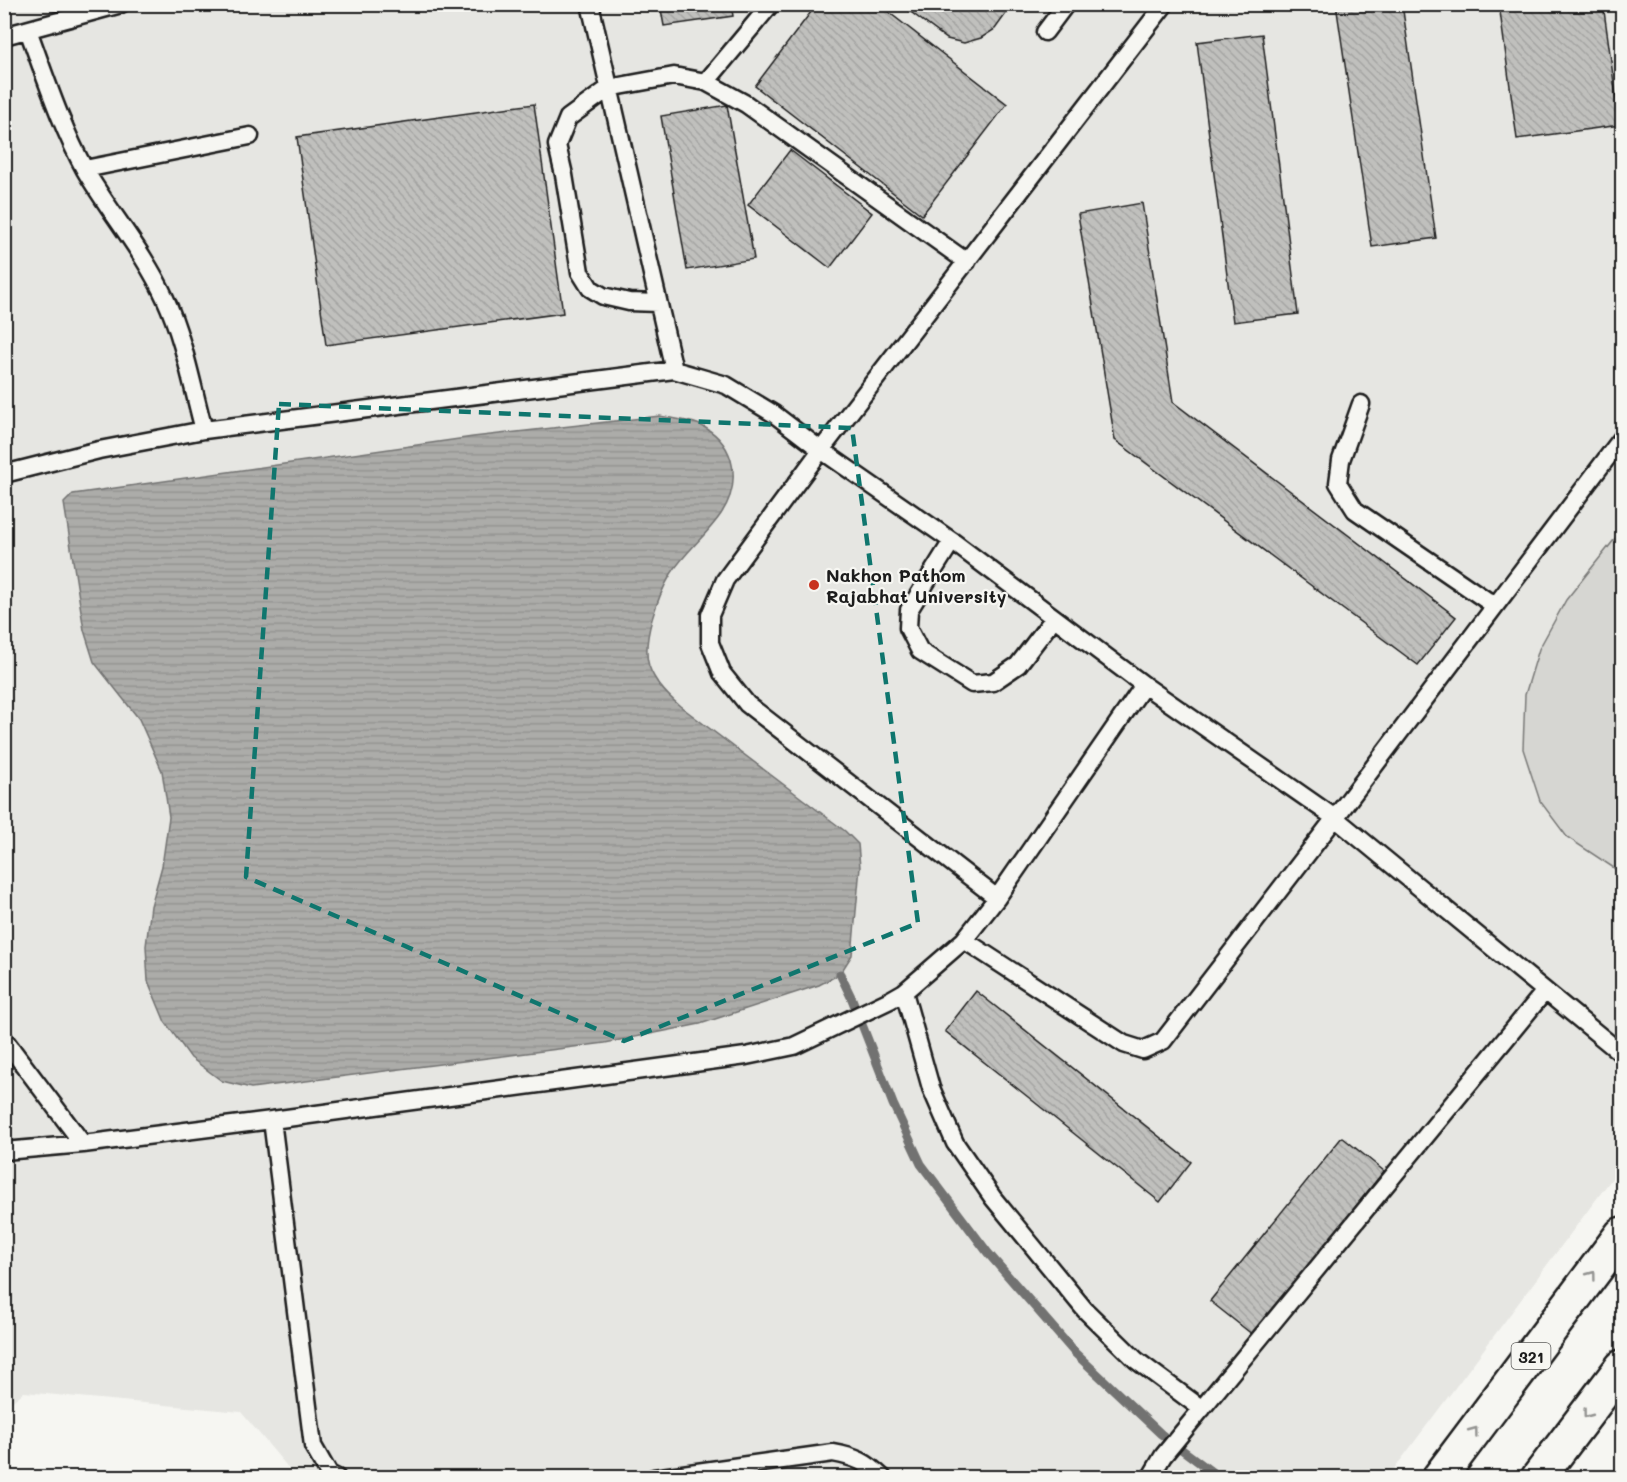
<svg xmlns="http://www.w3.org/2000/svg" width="1627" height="1482" font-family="Mali,sans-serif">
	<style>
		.built { fill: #e6e6e2 }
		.green { fill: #d6d6d2; stroke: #797977; stroke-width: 1.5 }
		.water { fill: url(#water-rules); stroke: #727271; stroke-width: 1.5 }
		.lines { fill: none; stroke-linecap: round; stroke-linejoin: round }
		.stream { stroke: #727271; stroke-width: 9 }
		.building { fill: url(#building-back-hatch); stroke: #1c1c1c; stroke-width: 1.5 }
		.lane-casing { stroke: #1c1c1c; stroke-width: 21 }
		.highway-casing { stroke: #1c1c1c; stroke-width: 38 }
		.lane { stroke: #f6f6f2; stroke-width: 16 }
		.highway { stroke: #f6f6f2; stroke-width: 33 }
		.oneway { stroke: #949492 }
		.marked { fill: none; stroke: #0f766e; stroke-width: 4.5; stroke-dasharray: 12 8; stroke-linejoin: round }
		.poi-dot { fill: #c8321e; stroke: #f6f6f2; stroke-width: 2 }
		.labels { text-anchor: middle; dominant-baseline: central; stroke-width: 4.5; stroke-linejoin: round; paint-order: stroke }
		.shield { fill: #f6f6f2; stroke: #5d5d5c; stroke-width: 1.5 }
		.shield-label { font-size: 16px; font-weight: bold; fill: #1c1c1c }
		.poi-label { font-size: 18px; font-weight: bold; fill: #1c1c1c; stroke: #f6f6f2; text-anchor: start }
	</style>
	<defs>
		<pattern id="water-rules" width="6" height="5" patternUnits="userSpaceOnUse" patternTransform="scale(1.5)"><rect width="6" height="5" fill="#acaca9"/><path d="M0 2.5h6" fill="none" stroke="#939391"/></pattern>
		<pattern id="building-back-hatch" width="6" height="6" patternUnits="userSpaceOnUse" patternTransform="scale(1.5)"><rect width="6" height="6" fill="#c0c0bd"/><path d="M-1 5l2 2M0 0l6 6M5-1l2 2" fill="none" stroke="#a4a4a2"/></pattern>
	</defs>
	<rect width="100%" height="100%" fill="#f6f6f2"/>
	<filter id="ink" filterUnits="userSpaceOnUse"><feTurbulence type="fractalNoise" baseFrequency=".0167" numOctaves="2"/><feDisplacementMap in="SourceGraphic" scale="12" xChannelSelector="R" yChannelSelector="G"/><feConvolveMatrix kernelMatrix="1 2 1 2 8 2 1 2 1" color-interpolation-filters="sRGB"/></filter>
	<g filter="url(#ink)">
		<path class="built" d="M5,5H1622V1165L1388,1477H296L241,1412L24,1392L5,1407Z"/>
		<path class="green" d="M1622,530V872L1617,870L1567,837L1540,801L1523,749L1525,695L1539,649L1566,600Z"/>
		<path class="water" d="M660,416C673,419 692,420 704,427C737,446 741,484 721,514C706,536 685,552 671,574C658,596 641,641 649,666C655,683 667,695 680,706L845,831L858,844L860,867L852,955L840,974L819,985L700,1024L605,1043L251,1088L222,1081L191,1058L165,1022L148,981L146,946L151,906L162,866L169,817L162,771L139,719L94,662L84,630L64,503L73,494L473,437Z"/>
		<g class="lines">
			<path class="stream" d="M840,974L852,999L893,1104L921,1164L988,1253L1075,1353L1161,1434L1220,1478"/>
		</g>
		<path class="building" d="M660,4H731L733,16L664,26Z
			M817,4H878L1007,104L922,215L755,86Z
			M900,4H1013L995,29L981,38L964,43L947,39Z
			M1336,4H1402L1436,238L1372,247Z
			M1499,4H1603L1620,125L1517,139Z
			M1262,34L1298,314L1233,322L1197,42Z
			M534,104L563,313L326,345L297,137Z
			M727,105L754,259L687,270L661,116Z
			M790,150L872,213L830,268L748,205Z
			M1142,203L1173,402L1456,617L1418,665L1115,440L1078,214Z
			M976,991L1191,1162L1160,1202L945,1031Z
			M1342,1137L1384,1171L1253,1335L1210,1301Z"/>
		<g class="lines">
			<g class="lane-casing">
				<path id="lane" d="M590,4L674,370
					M28,30C45,76 61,126 85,170C110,213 144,252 165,298C184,339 192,386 204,430
					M1045,32L1066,4
					M4,36L121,4
					M706,82L771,4
					M85,169L250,136
					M658,303L629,302L603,296L590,288L580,272L564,175L557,145L568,118L609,88L674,76L706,82L746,104L967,262
					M1361,404L1341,460L1338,483L1355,510L1495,606
					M4,474L99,450L204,430L674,370L726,385L774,414L821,450L952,541L1144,685L1335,818L1622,1054
					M952,541L909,610L908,628L920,651L972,684L993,682L1018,665L1054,618
					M997,898L747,704L722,673L710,643V615L725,580L821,450L1165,4
					M964,940L1124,1044L1143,1050L1163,1041L1335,818L1622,438
					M904,992L931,1088L955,1143L993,1198L1085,1310L1136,1360L1202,1409
					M4,1039L83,1144
					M272,1120L313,1446L329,1474L337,1478
					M4,1151L83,1144L272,1120L746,1056L794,1046L890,1000L904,992L964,940L997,898L1144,685
					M654,1478L833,1453C856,1457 866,1462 883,1478
					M1150,1478L1163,1456L1545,991"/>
			</g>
			<g class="highway-casing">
				<path id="highway" d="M1439,1478L1622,1234
					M1538,1478L1622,1367"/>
			</g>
			<use href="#lane" class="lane"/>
			<use href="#highway" class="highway"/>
		</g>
		<defs><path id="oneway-chevron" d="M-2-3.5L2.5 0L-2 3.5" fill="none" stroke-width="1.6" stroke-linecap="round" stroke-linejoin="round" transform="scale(1.5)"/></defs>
		<g class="oneway">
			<use href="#oneway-chevron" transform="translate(1592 1275) rotate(-53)"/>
			<use href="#oneway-chevron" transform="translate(1587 1414) rotate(127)"/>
			<use href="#oneway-chevron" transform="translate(1474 1431) rotate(-53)"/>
		</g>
	</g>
	<path class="marked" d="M279,404L852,428L918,923L624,1041L246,877Z"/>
	<circle class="poi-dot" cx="814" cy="585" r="6"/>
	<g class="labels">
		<rect class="shield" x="1511.5" y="1343" width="39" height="26" rx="4.5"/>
		<g class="shield-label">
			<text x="1531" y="1356">321</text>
		</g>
		<g class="poi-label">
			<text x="826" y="575">Nakhon Pathom<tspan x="826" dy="21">Rajabhat University</tspan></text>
		</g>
	</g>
	<rect width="1627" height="1482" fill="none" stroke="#f6f6f2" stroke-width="24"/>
	<rect x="12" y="12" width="1603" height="1458" fill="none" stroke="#1c1c1c" stroke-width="2" filter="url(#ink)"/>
</svg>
